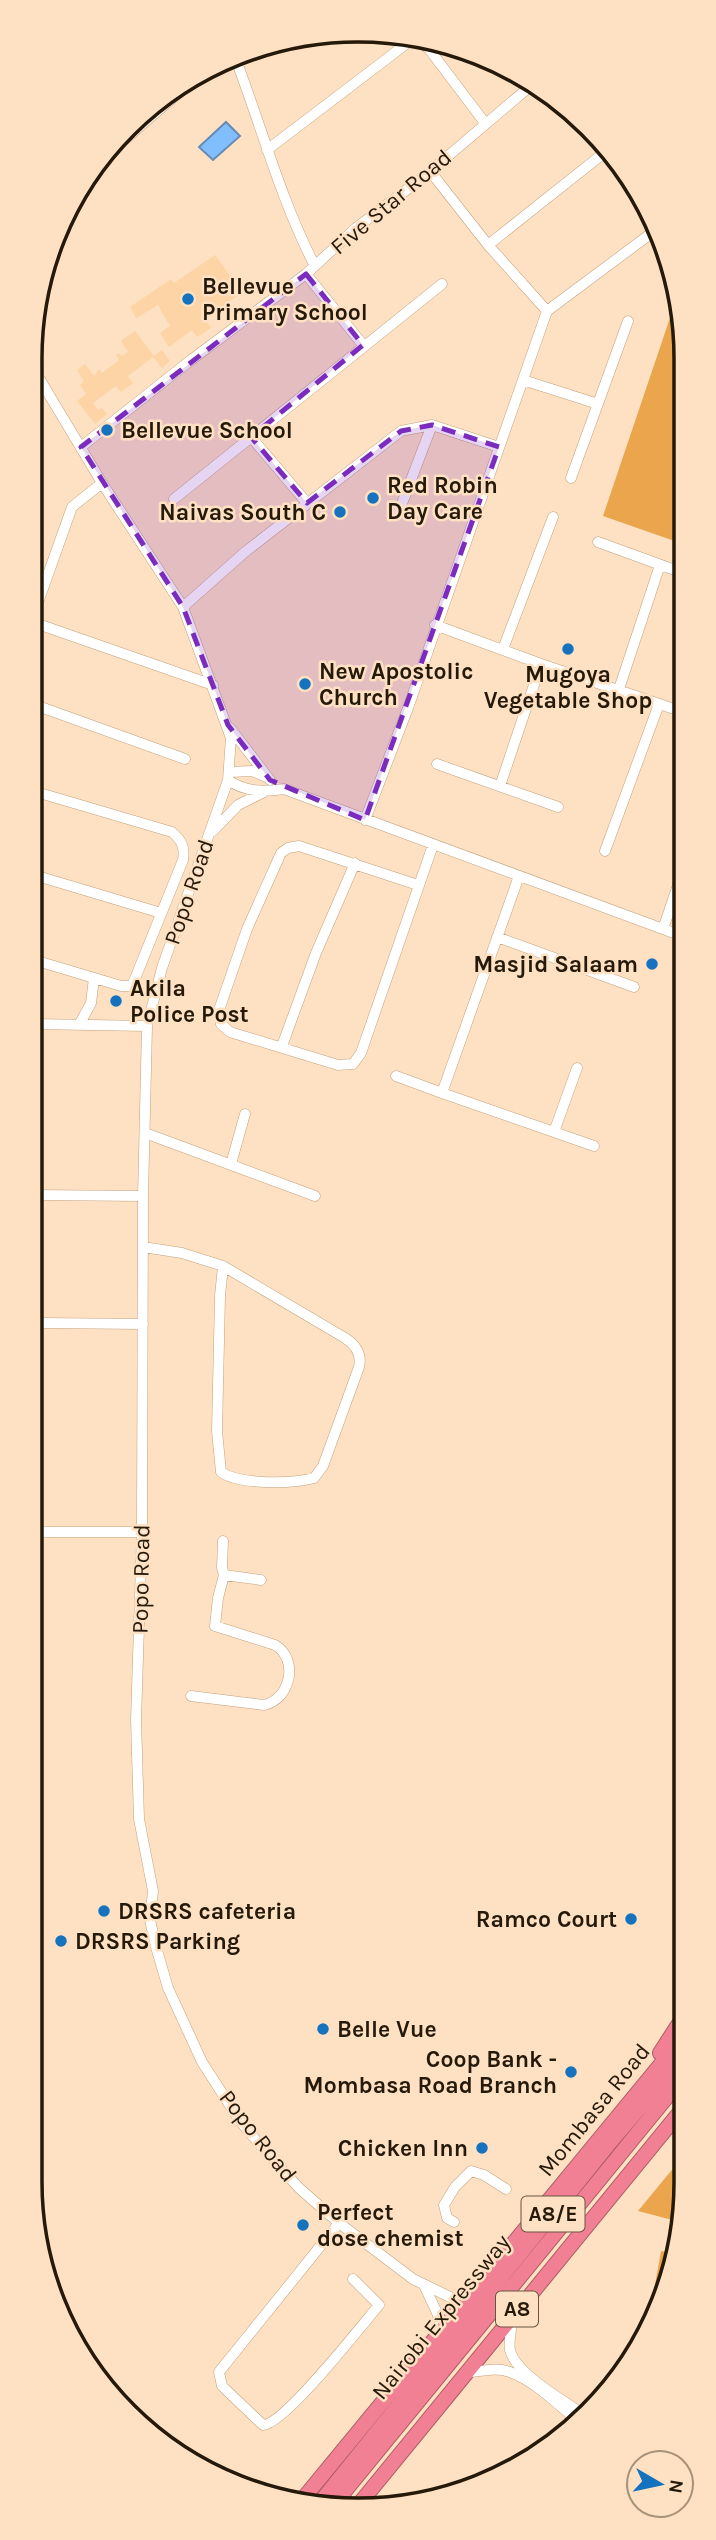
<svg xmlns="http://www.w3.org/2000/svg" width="716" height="2540" font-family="Karla,sans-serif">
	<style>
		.built { fill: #fcd4a6 }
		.green { fill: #eaa54d }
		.water { fill: #80befd; stroke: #658cb4; stroke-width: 2 }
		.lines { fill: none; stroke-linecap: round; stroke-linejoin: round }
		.minor-casing { stroke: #c3a17b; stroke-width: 11 }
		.highway-casing { stroke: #aa5c64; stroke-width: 16 }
		.minor { stroke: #fff; stroke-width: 10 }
		.highway { stroke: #f28094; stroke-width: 14 }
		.marked { fill: #7b2cbf; fill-opacity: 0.2; stroke: #7b2cbf; stroke-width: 5; stroke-dasharray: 14 9; stroke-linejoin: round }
		.poi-dot { fill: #1572bf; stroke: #fee1c2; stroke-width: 2.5 }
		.labels { text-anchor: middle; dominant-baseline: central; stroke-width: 5; stroke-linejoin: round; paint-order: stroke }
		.shield { fill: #fee1c2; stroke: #665541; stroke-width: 2 }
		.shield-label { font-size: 21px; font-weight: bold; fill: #25190a }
		.street-label { font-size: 23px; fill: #25190a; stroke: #fee1c2 }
		.poi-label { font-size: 23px; font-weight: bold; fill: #25190a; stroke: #fee1c2; text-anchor: start }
		.rim { fill: none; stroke: #25190a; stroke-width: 3.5 }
	</style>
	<rect width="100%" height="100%" fill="#fee1c2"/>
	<path class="built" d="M215,255L235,283L240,280L247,289L205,319L211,328L197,337L192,330L169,347L160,333L170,326L158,305L136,318L130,307L171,279L174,283Z
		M135,331L154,356L162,350L170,361L162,368L153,357L128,376L133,383L121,392L116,386L93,403L98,410L102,408L107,414L95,424L77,401L86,394L80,385L84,381L77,370L85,364L94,376L99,369L102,373L119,360L116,355L119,353L122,356L128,352L121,341Z"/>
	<path class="green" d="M674,306L681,309L683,316V544L603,516Z
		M680,2160V2222L638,2211Z
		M661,2251L677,2254L654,2308L651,2307Z"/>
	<path class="water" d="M226,122L240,136L213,160L199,147Z"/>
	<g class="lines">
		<g class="minor-casing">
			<path id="minor" d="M236,60C262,128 281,201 315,266
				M267,150L410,41L421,42L429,49L485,123
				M101,160L198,76
				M430,171L488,245L547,311
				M488,245L609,149
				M306,274L363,345
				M36,373L102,483L183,607L231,738L228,780L162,968L147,1026L143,1196L142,1532L136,1720L139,1819L153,1891L150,1920L156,1947L168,1988L202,2062L240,2121L261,2146L299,2188L339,2223L413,2279L454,2299L470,2292
				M523,380L598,404
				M251,437L307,503
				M81,447L191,360L306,274L356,228L421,179L534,83
				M571,478L628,321
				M174,499L442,284
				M398,514L432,425
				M598,542L683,573
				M183,607L245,552L401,431L432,425L499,447
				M35,611L72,507L102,483
				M35,623L213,685
				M435,625L541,664L683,712
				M503,649L553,517
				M619,689L660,565
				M35,705L185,759
				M230,728L270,780
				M437,764L558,807
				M230,772L252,771L266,777
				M228,780C245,792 264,792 284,789L682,936
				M500,786L541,664
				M365,820L408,708L547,311L657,229
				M213,831L238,805L264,792
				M605,851L659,704
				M34,875L161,913
				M519,876L442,1093L594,1146
				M418,885L299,846L288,848L281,853L247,929L219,1010L221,1024L230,1032L338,1065L353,1064L361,1053L433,845
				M663,929L682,873
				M497,937L634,987
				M34,960L121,986H132L183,860C185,847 182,841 172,832L43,794
				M34,1024L147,1026
				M79,1025L91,1003L94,978
				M282,1046L316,953L355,863
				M396,1076L442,1093
				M554,1132L577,1068
				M145,1133L315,1196
				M231,1164L245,1114
				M33,1195L143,1196
				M143,1247L182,1253L223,1266L345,1338C356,1345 362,1354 359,1367L323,1466L314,1478C292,1484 240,1485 221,1472L217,1431L220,1296L223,1266
				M41,1323L143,1324
				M32,1532H142
				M223,1541L222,1568L224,1575
				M191,1696L264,1705C291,1699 299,1659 275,1645L215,1626L218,1598L224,1575L261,1580
				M454,2222L447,2218L444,2205L455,2187L471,2171L484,2175L506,2189
				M339,2223L219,2372L222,2386L263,2425C284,2425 362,2325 379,2305L353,2279
				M424,2285L438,2315L436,2336
				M513,2317C512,2327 508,2340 510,2350C515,2373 564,2401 584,2415
				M465,2373C480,2371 496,2367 510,2372C535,2381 558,2405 578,2421"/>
		</g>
		<g class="highway-casing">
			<path id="highway" d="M660,2053L680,2022
				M302,2500L680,2041
				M318,2505L608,2145L680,2061
				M331,2508L680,2081
				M356,2508L680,2112"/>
		</g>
		<use href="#minor" class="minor"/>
		<use href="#highway" class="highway"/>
	</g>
	<path class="marked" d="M306,274L363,345L251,437L307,503L401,431L432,425L499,447L365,820L270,780L228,725L183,607L81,447Z"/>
	<g class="poi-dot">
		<circle cx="188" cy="299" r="7"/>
		<circle cx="107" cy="430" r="7"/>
		<circle cx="373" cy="498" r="7"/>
		<circle cx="340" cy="512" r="7"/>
		<circle cx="568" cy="649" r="7"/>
		<circle cx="305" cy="684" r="7"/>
		<circle cx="652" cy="964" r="7"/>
		<circle cx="116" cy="1001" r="7"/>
		<circle cx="104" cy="1911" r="7"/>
		<circle cx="631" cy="1919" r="7"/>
		<circle cx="61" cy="1941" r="7"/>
		<circle cx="323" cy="2029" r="7"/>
		<circle cx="571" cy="2072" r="7"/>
		<circle cx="482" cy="2148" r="7"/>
		<circle cx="303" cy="2225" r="7"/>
	</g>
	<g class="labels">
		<g class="shield">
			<rect x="521.5" y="2196.5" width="63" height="35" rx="5"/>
			<rect x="496" y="2291.5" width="42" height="35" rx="5"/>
		</g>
		<g class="shield-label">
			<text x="553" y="2214">A8/E</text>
			<text x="517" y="2309">A8</text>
		</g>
		<g class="street-label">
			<text transform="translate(391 202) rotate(-40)">Five Star Road</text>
			<text transform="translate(189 892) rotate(-71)">Popo Road</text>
			<text transform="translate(141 1579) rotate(-89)">Popo Road</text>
			<text transform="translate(594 2110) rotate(-51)">Mombasa Road</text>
			<text transform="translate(258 2136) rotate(52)">Popo Road</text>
			<text transform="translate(441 2317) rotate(-51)">Nairobi Expressway</text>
		</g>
		<g class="poi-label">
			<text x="202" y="286">Bellevue<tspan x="202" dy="26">Primary School</tspan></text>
			<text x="121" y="430">Bellevue School</text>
			<text x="387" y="485">Red Robin<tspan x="387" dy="26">Day Care</tspan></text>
			<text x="326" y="512" text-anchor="end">Naivas South C</text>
			<text x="319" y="671">New Apostolic<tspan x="319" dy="26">Church</tspan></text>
			<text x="568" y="674" text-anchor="middle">Mugoya<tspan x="568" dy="26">Vegetable Shop</tspan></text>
			<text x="638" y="964" text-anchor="end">Masjid Salaam</text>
			<text x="130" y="988">Akila<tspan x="130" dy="26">Police Post</tspan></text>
			<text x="118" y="1911">DRSRS cafeteria</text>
			<text x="617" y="1919" text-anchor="end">Ramco Court</text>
			<text x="75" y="1941">DRSRS Parking</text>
			<text x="337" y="2029">Belle Vue</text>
			<text x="557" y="2059" text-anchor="end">Coop Bank -<tspan x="557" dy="26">Mombasa Road Branch</tspan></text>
			<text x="468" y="2148" text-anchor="end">Chicken Inn</text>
			<text x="317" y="2212">Perfect<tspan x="317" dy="26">dose chemist</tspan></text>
		</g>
	</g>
	<path d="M0 0H716V2540H0ZM358 42H358A316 316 0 0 1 674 358V2182A316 316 0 0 1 358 2498H358A316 316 0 0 1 42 2182V358A316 316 0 0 1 358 42Z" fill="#fee1c2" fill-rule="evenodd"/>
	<path class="rim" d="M358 42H358A316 316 0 0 1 674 358V2182A316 316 0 0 1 358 2498H358A316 316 0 0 1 42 2182V358A316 316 0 0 1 358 42Z"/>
	<g transform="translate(660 2484) rotate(99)"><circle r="33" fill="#fee1c2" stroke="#a79178" stroke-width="2"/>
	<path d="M0-5L12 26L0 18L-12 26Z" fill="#1572bf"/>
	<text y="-10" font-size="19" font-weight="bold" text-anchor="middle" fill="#25190a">N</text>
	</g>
</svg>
